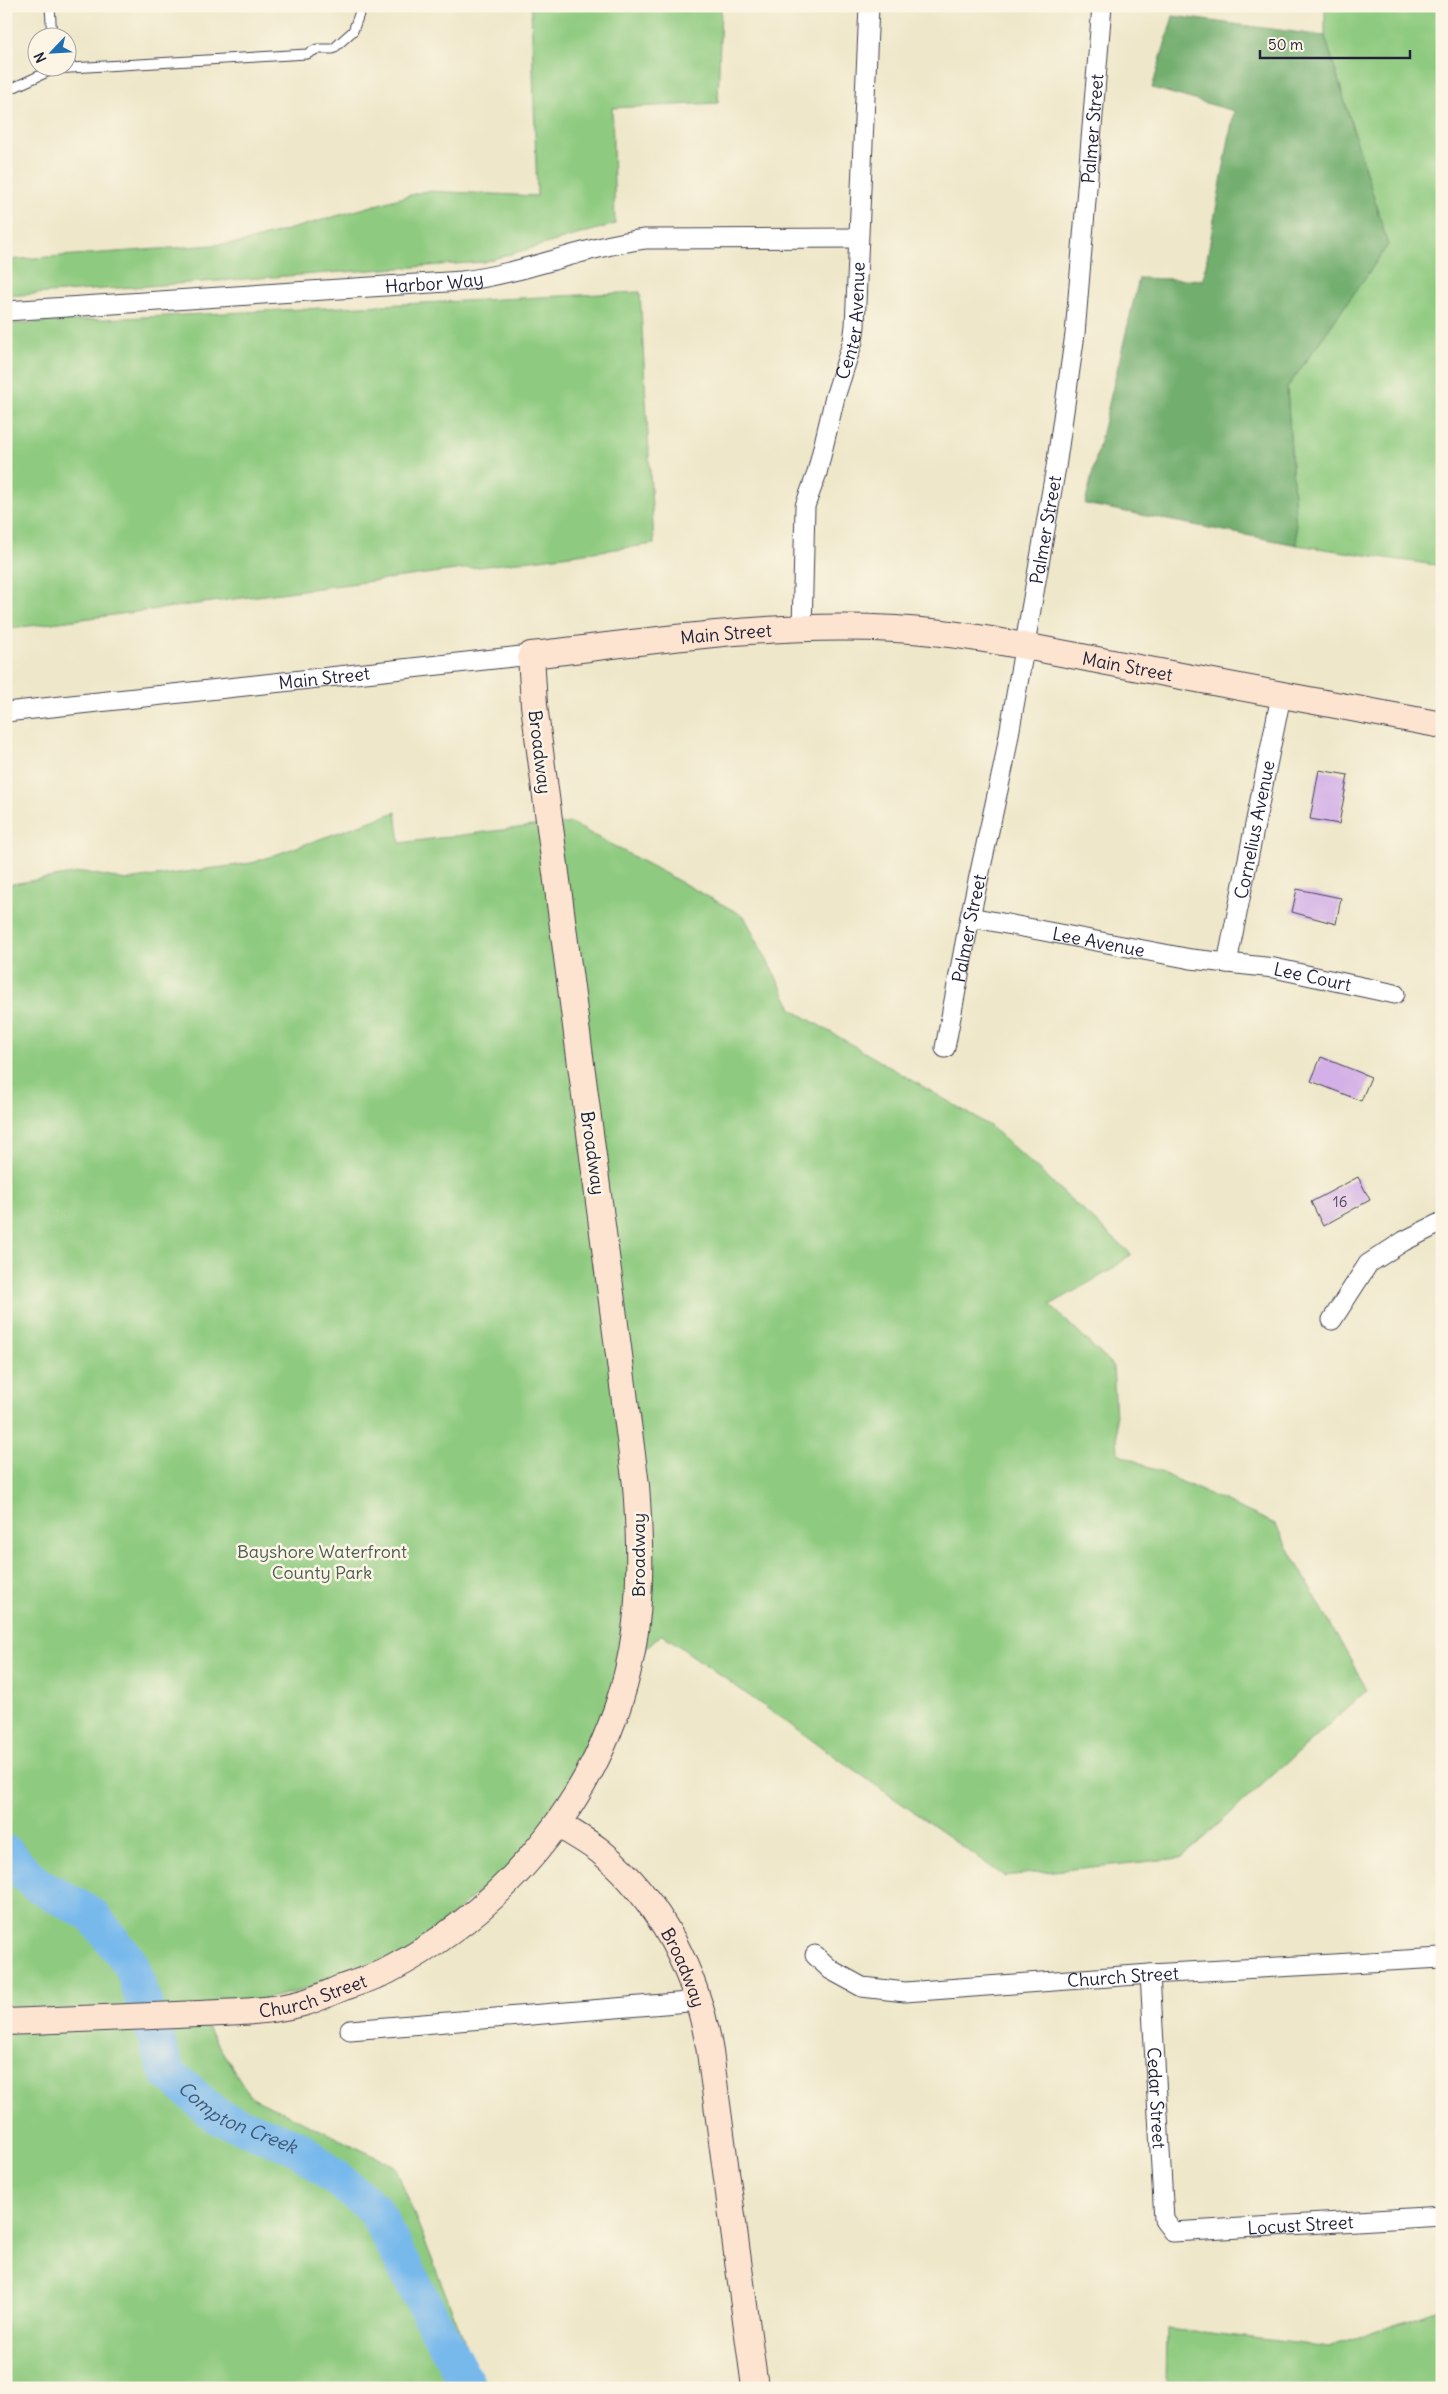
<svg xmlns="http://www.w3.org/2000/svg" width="1448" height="2394" font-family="Delius,sans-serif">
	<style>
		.green { fill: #8eca7f; stroke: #58765d }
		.forest { fill: #72ae6e; stroke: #4a6854 }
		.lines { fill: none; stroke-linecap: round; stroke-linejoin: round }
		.river { stroke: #78b9ec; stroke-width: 36 }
		.building { fill: #d3b0e7 }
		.lane-casing { stroke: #414050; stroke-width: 11 }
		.street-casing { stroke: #414050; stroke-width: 21 }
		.secondary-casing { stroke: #414050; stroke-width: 28 }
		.lane { stroke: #fff; stroke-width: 9 }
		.street { stroke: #fff; stroke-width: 19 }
		.secondary { stroke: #fde4d0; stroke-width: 26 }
		.labels { text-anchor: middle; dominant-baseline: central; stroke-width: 5; stroke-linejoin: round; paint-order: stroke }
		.number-label { font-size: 15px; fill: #4e4666 }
		.street-label { font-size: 18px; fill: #22223b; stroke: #fcf5e5 }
		.park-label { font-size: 18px; fill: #485d53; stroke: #fcf5e5 }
		.water-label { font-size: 19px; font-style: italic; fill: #405779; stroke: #fcf5e5 }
	</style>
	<rect width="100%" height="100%" fill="#fcf5e5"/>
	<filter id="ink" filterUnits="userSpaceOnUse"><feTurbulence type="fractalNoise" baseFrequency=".02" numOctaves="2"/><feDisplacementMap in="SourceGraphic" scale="10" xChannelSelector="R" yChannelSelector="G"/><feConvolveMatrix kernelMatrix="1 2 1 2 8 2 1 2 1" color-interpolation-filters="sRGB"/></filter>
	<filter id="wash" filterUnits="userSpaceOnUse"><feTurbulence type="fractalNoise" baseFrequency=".0096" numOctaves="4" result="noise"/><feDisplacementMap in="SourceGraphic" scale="20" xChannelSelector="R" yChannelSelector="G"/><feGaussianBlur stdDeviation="1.12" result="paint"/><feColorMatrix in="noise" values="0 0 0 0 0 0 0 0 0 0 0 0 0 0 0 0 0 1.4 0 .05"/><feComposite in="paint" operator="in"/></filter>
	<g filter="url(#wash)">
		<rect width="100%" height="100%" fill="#eee7c9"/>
		<path class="green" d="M531,6H721L718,103L612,108L615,224L483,262L6,296V260L241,243L425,191L537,196Z
			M1325,6H1442V566L1297,545L1287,388L1388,245L1325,36Z
			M640,292L654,544L6,629V324Z
			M396,812L400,843L549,824L550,826L571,823L744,916L793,1010L990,1126L1131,1254L1111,1270L1050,1305L1113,1366L1118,1453L1275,1524L1367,1690L1181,1858L1004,1876L662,1634L624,1669L558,1824L387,1971L199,2014L250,2096L395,2166L483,2388H6V885L84,872L126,880L252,863Z
			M1442,2308V2388H1166L1167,2328L1329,2347Z
			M805,2384L812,2388H759Z"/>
		<path class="forest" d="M1173,16L1325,36L1388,245L1287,388L1297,545L1085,504L1139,278L1203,280L1234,111L1152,88Z"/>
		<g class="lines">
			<path class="river" id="s1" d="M6,1853L35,1883L92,1915L131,1964L167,2072L217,2116L300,2149L374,2209L469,2388"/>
		</g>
		<g id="blocks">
			<path class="building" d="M1319,770L1348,775L1339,824L1310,819Z
				M1297,889L1341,898L1336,924L1292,912Z
				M1321,1057L1371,1077L1361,1101L1311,1081Z
				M1358,1177L1370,1200L1323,1226L1311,1202Z"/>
		</g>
	</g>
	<g filter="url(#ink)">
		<use href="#blocks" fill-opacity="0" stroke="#414050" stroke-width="1"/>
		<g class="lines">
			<g class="lane-casing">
				<path id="lane" d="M50,6L52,38
					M6,91L54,69L307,54L317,49H333L353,31L362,6"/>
			</g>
			<g class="street-casing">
				<g id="street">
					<path id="s2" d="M6,311L462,281C525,273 583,247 645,239L858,238"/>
					<path id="s3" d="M802,629L805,506L817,473L835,397L853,341L855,326L869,6"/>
					<path id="s4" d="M6,712L531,655"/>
					<path id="s5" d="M970,917L1191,959L1274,968L1395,994"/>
					<path id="s6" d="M1227,963L1281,696"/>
					<path id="s7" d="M945,1048L970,917L1004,763L1056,467L1075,334L1102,6"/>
					<path d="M1332,1320L1368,1264L1404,1241L1442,1222"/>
					<path id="s8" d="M815,1955L831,1970L862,1987L905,1992L1150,1974L1442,1958"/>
					<path id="s9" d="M1150,1974L1164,2220L1173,2232L1442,2216"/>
					<path d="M350,2030L700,2001"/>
				</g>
			</g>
			<g class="secondary-casing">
				<g id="secondary">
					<path id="s10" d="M558,1824C572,1833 587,1841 600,1851C661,1901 698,1976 710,2052L755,2387"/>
					<path id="s11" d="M6,2022C63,2020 120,2017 177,2015C216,2013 266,2013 303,2003C317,1999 331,1992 344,1987C359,1982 375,1977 389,1970C511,1906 607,1787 632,1651C642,1595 640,1541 636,1485L534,705L531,655C652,641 774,622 895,629C974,633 1051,652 1128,666C1233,686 1337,705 1442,725"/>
				</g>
			</g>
			<use href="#lane" class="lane"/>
			<use href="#street" class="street"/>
			<use href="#secondary" class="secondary"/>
		</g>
	</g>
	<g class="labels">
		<g class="number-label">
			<text x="1340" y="1201">16</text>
		</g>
		<g class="street-label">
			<text stroke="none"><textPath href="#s7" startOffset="932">Palmer Street</textPath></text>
			<text stroke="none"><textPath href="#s2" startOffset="429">Harbor Way</textPath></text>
			<text stroke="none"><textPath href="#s3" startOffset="315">Center Avenue</textPath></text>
			<text stroke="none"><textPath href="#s7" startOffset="528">Palmer Street</textPath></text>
			<text stroke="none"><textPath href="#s11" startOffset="2004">Main Street</textPath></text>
			<text stroke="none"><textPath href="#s11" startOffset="2409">Main Street</textPath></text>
			<text stroke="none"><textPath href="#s4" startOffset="320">Main Street</textPath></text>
			<text transform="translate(540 752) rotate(83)">Broadway</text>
			<text stroke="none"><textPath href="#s6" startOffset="136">Cornelius Avenue</textPath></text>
			<text stroke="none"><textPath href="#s7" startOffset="122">Palmer Street</textPath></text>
			<text stroke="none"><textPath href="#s5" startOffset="131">Lee Avenue</textPath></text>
			<text stroke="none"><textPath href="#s5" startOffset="348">Lee Court</textPath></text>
			<text transform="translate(593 1153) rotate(82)">Broadway</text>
			<text transform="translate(638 1555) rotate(-90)">Broadway</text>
			<text stroke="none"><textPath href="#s10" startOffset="195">Broadway</textPath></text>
			<text stroke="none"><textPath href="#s8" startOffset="319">Church Street</textPath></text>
			<text stroke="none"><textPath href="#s11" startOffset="309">Church Street</textPath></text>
			<text stroke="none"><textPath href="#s9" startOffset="124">Cedar Street</textPath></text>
			<text stroke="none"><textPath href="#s9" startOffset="389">Locust Street</textPath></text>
		</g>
		<g class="park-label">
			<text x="322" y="1551">Bayshore Waterfront<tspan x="322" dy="21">County Park</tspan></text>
		</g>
		<g class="water-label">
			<text stroke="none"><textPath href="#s1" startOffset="369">Compton Creek</textPath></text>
		</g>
	</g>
	<rect width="1448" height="2394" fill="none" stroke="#fcf5e5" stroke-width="25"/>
	<g transform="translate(52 52) rotate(245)"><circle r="24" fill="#fcf5e5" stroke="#a5a1a1"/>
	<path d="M0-4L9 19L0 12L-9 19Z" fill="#1f6fb2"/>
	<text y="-8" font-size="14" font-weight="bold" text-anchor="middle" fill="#22223b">N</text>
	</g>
	<path d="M1260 50v8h150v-8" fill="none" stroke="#22223b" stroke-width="2.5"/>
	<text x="1268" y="50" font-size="15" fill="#22223b" stroke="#fcf5e5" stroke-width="4" paint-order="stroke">50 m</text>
</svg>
